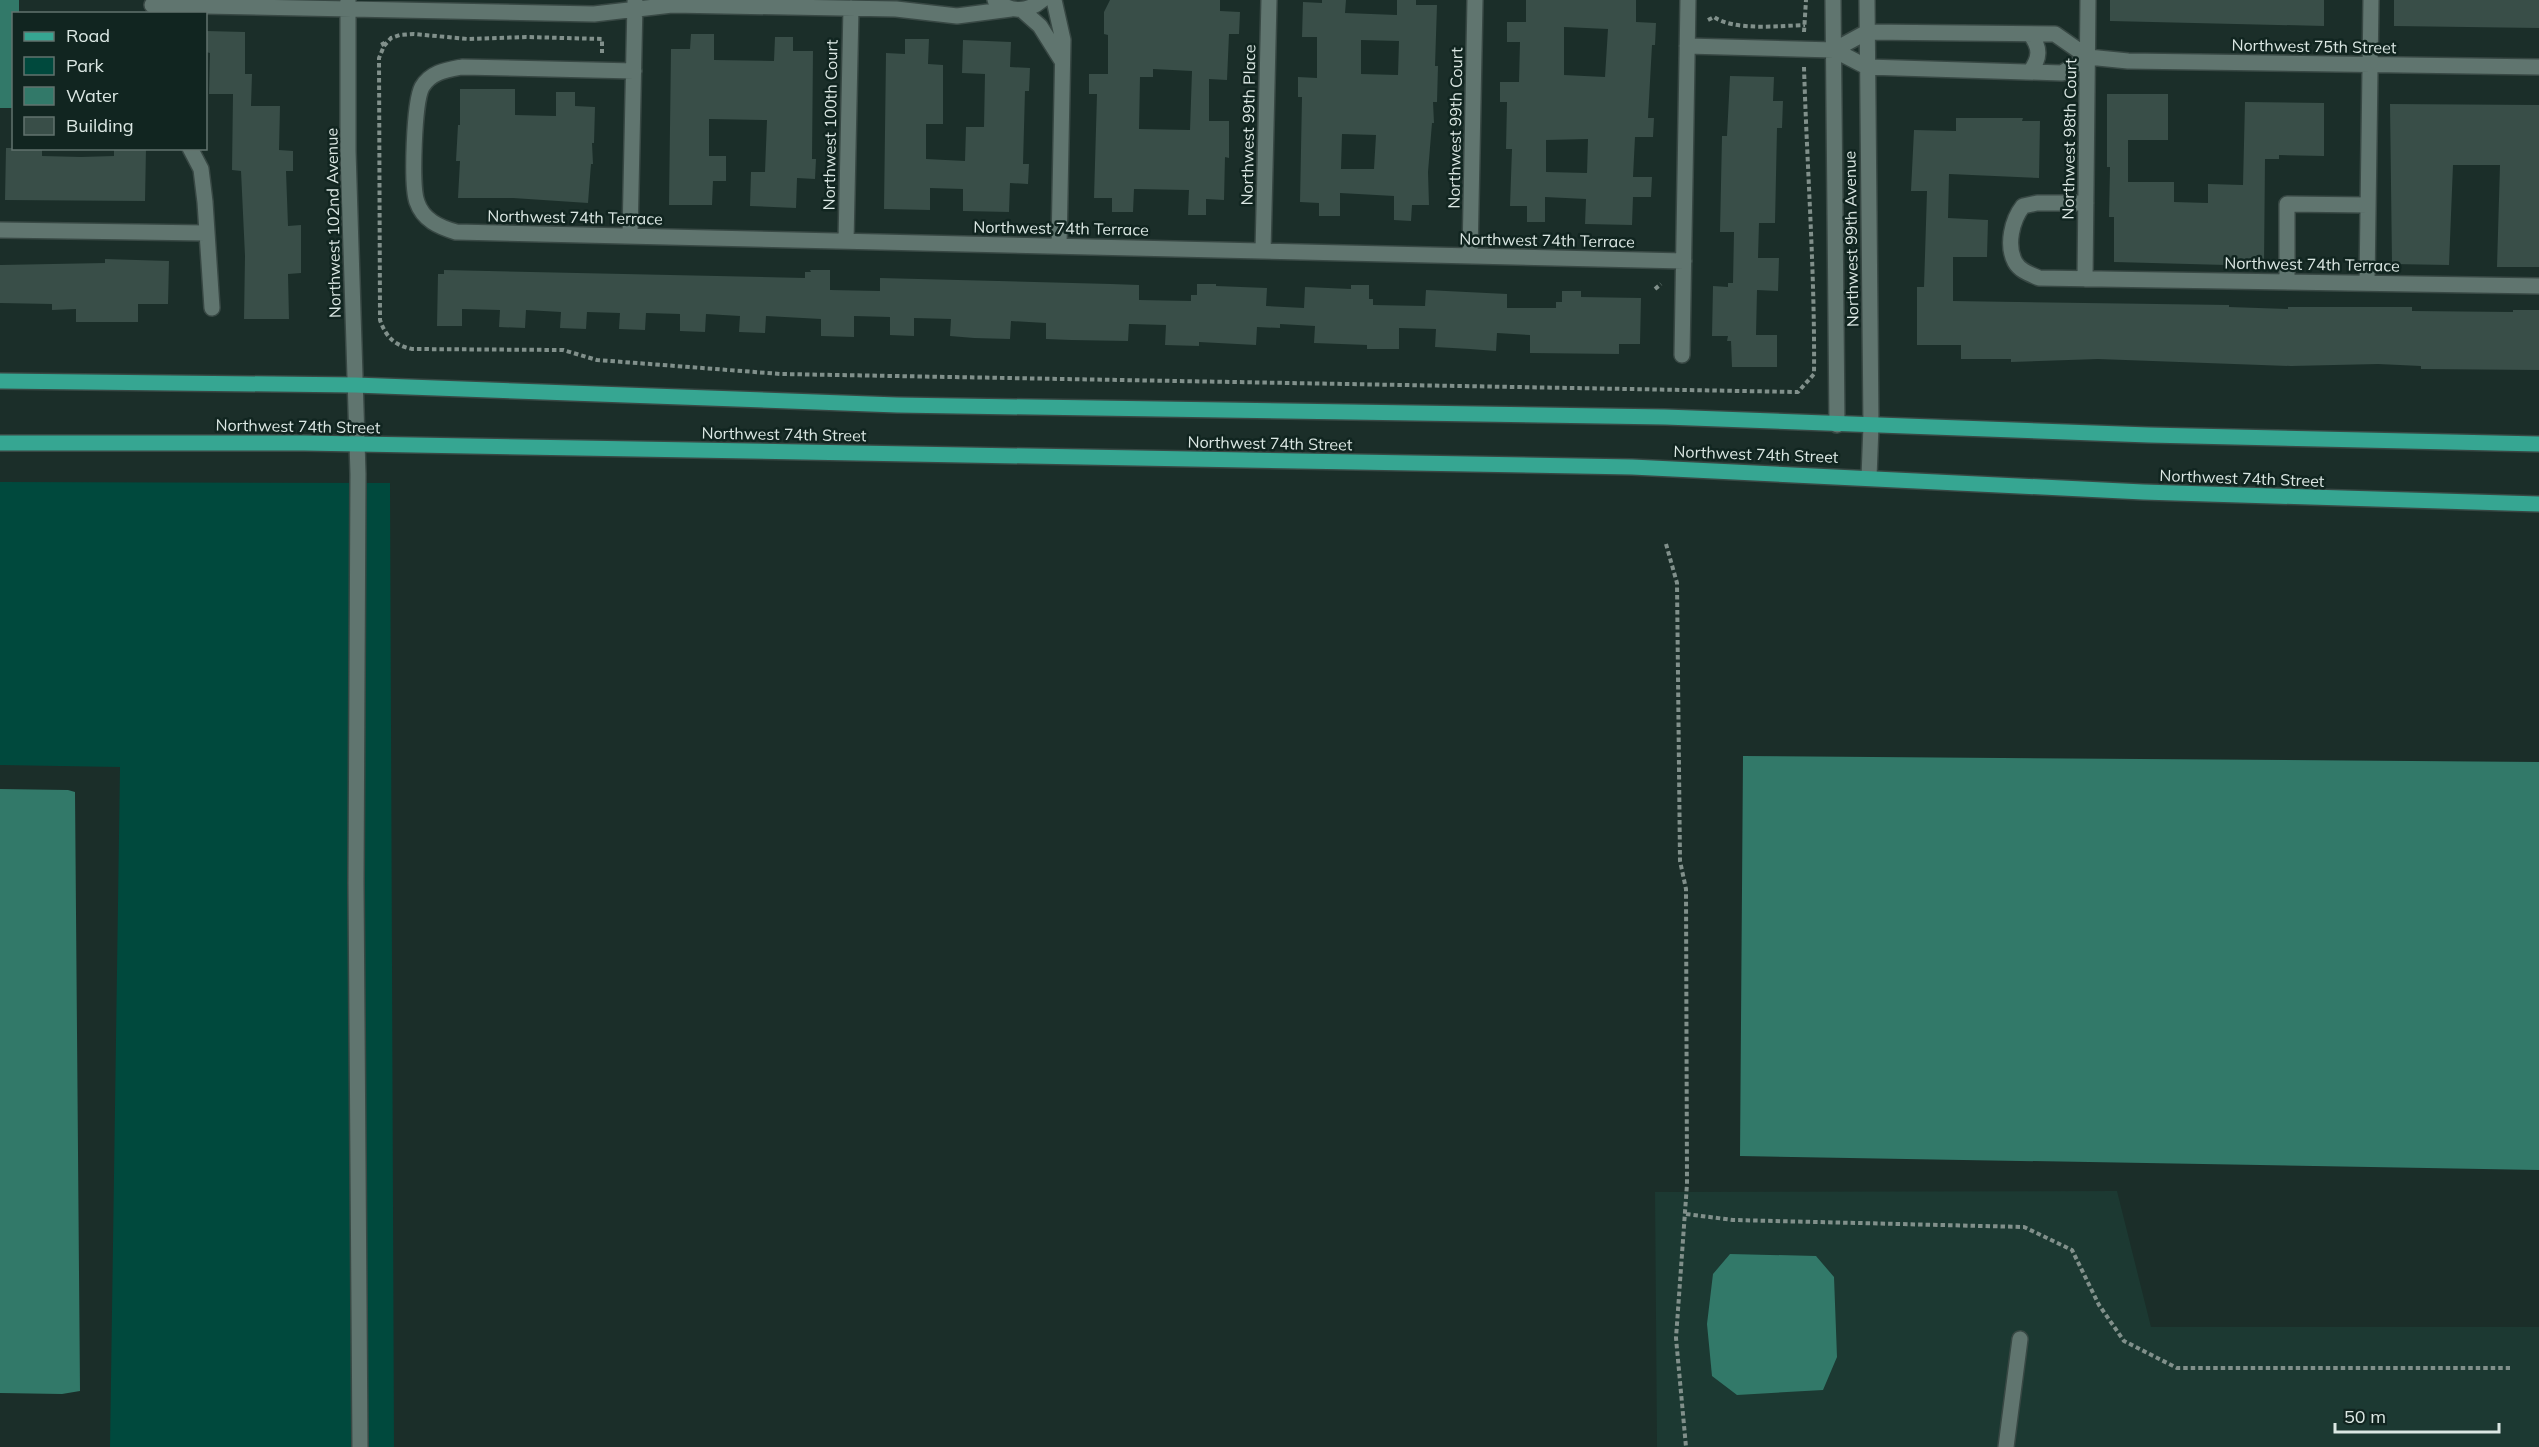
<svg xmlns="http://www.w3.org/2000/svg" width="2539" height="1447" font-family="Mulish,sans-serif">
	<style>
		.built { fill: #1c3932 }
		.green { fill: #00493d }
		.water { fill: #327969 }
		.building { fill: #394e48; fill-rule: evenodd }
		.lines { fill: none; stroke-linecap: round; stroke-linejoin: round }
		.minor-casing { stroke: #384844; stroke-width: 18 }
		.major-casing { stroke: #384844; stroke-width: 18 }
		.path { stroke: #81908b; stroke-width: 4; stroke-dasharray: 4.5 3; stroke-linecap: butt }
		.minor { stroke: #60756f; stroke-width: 15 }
		.major { stroke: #36a692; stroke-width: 15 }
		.labels { text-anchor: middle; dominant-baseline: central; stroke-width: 5; stroke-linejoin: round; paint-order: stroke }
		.street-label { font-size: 16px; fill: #dbe7e3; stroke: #112520 }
	</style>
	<rect width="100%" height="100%" fill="#1b2e29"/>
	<path class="built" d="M2117,1191L2151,1327H2539V1447H1657L1655,1192Z"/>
	<path class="green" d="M0,482L390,483L394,1447H110L120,767L0,765Z"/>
	<path class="water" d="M0,0H19V13L14,14L13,108H0Z
		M1743,756L2539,762V1170L1740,1156Z
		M0,789L68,790L75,792L80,1391L62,1394L0,1393Z
		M1730,1254L1816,1256L1834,1277L1837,1357L1823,1390L1737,1395L1712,1376L1707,1324L1713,1274Z"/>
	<path class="building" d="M1110,0H1220V11L1240,12L1239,34H1229L1227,80L1209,79V121H1229V158L1225,157L1224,200L1206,199V215H1188L1189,190L1134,189L1133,212H1112V198H1094L1097,94H1089V74H1108V35L1104,34V12ZM1153,69L1192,71L1190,130L1139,129L1140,77H1153Z
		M1322,0H1346L1345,13L1397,15V0H1416V5H1437L1435,66H1438L1437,102H1433L1434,123H1432L1428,172L1429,205H1412L1411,221L1394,220V196L1340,193V216H1319V203L1300,202L1302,97H1298V77L1317,78V37H1302L1303,2L1322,3ZM1361,40L1399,41L1398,75L1361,74ZM1342,134L1376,135L1374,169H1341Z
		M1526,0H1636V22L1656,23L1655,45H1652L1648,118H1654L1653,137H1635L1633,177H1652L1651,197H1633L1632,225L1585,224L1586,199L1545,197V222H1527V206H1510L1512,149H1506L1507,102H1500V82H1519L1520,42H1507V22H1526ZM1564,27L1608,29L1605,77L1564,75ZM1588,139L1587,173L1546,172V140Z
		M2110,0H2324V26L2110,21Z
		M2394,0H2539V28L2394,26Z
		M206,31L245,32V74H252L251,106H280L279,150L293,151V171H286L288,226L301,225V273L288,274L289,319H244L245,256L241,171L232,170L233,94H209L210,53L206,52Z
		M691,34H714V60L774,61L775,37H793V51H813L812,159H816L815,179L797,178L796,208L750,206L751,172H765L767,120L709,119V156H726V181H713L712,205H669L671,49H690Z
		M905,39H929L928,64L943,65V124H926V159L965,161L966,127H984L985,74L962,73L963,40L1011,42L1010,67L1030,68L1029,91H1025L1023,164H1029L1028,184L1010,183L1009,212L963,211V189L930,188V210L884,209L886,53L905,54Z
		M1730,76L1774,77L1773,101H1783L1782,128H1777L1775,223H1759L1758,258H1779L1778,291L1757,290L1756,335H1777V367H1732L1731,341H1727L1728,336H1712L1713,286L1728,287V283H1733L1734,232H1720L1722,136H1727Z
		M460,89H515V115L556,116V92H575V106L595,107L594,143H592L593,164H591L588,203L513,198H458L460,161H456L458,125H460Z
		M2107,94H2168V140H2128V182H2174V202L2208,203V184L2243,185L2245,102L2324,103V156L2279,155V159H2265L2264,266L2114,262V217H2109L2110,167H2107Z
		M2390,104L2539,105V267H2497L2500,165H2453L2449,265L2392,264Z
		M1956,118H2023L2022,121H2040L2039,178L1949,174L1948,218L1988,220L1987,257H1953V301L2229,305V307L2288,309V307H2412V311L2513,312V310H2539V370L2421,369V366L2378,364L2291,366L2098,359L2011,362V359H1961V345H1917V287H1924L1927,191H1911L1914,130L1956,131Z
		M6,148H42V156L81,157L114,156V148H146L145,201L5,200Z
		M105,259L169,261L168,304H138V322H76V309L52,310V304L0,303V265L105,263Z
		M444,270L805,278V272H811L810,270H830V290L880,291V278L1111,284L1139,285V300L1191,301V295H1197V284H1216V286L1267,288L1266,306L1304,308L1305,287L1351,289V285H1369V299H1373V305L1425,306L1426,290L1507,294V308H1556V302H1562V291H1581V297L1641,298L1640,344H1619V354L1530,353V335L1497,333L1496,351L1470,349L1435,347L1436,329L1399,328V349H1367V345L1314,343L1315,326L1280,324V328L1257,327L1256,345L1199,342V346L1165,345L1166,325L1129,324L1128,341L1071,340L1046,339V323L1011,321L1010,339L974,338L950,336L951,319L914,318V336L890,335V317L854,316V337L821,336V319L766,316L765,333L739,332L740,316L706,314L705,332L680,331V314L646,313L645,330L619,329L620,313L587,312L586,329L560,328L561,312L526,310L525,328L499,327L500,310L462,309V326H437L438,274H444Z"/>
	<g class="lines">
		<g class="minor-casing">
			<path id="minor" d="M348,0V151L358,474L356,883L360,1447
				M995,0C1010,12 1027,13 1042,0
				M1054,0L1063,40L1059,246
				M1833,0L1837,425
				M1867,0L1871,426L1869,477
				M152,5L594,14L672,5L896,9L957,16L1011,9
				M1022,10L1040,26L1062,61
				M1687,46L1834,50L1867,67L2062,73L2088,57
				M1834,50L1867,32L2055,34L2088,57L2128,61L2539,67
				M634,71L462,67C446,70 431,72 422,87C414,102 411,186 417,202C423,220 439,227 456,232L1684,261
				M2030,72C2040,58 2041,48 2030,34
				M190,148L201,169L205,202L212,308
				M2086,203H2037L2023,206C2012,220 2006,245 2015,262C2020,271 2030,274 2039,278L2539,286
				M0,230L206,233
				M630,236L635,2
				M846,241L851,8
				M1263,251L1269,0
				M1470,256L1475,0
				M2085,279L2088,0
				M2287,282V204L2368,205
				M2367,283L2371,0
				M1682,355L1688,0
				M2006,1447L2020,1339"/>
		</g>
		<g class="major-casing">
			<path id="major" d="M0,381L355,385L897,405L1665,417L2149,435L2539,444
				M0,443H304L1632,467L2143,492L2539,504"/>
		</g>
		<path class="path" d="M1708,20L1714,17C1734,31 1780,26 1805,25
			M1804,32L1806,0
			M382,42L384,46L379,58L380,320C386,337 394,345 412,349L563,350L597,360L781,374L1798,392L1814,374C1815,272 1807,169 1804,67
			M384,46L391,38L400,35L414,34L468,39L526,37L602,39V53
			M1655,289L1661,284
			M1666,544L1677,583L1680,861L1686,889L1687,1184L1676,1338L1686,1447
			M1686,1214L1733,1220L2024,1227L2072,1250L2099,1305L2124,1341L2177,1368H2510"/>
		<use href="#minor" class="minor"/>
		<use href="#major" class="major"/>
	</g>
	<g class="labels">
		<g class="street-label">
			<text transform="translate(2314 46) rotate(1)">Northwest 75th Street</text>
			<text transform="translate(830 125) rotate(-89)">Northwest 100th Court</text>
			<text transform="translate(1248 125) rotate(-89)">Northwest 99th Place</text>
			<text transform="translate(1455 128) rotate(-89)">Northwest 99th Court</text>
			<text transform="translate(2069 139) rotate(-89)">Northwest 98th Court</text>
			<text transform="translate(575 217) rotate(1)">Northwest 74th Terrace</text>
			<text transform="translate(333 223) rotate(-91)">Northwest 102nd Avenue</text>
			<text transform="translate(1061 228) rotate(1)">Northwest 74th Terrace</text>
			<text transform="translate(1851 239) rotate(-91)">Northwest 99th Avenue</text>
			<text transform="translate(1547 240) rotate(1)">Northwest 74th Terrace</text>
			<text transform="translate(2312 264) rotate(1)">Northwest 74th Terrace</text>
			<text transform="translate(298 426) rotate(1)">Northwest 74th Street</text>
			<text transform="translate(784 434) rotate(1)">Northwest 74th Street</text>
			<text transform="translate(1270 443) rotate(1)">Northwest 74th Street</text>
			<text transform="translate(1756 454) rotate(2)">Northwest 74th Street</text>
			<text transform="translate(2242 478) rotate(2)">Northwest 74th Street</text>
		</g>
	</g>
	<rect x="12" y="12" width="195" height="138" fill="#112520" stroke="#62736e" stroke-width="1.5"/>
	<rect x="24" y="32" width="30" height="9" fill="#36a692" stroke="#62736e" stroke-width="1.5"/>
	<text x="66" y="42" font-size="18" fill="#dbe7e3">Road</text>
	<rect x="24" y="57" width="30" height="18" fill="#00493d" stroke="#62736e" stroke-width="1.5"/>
	<text x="66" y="72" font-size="18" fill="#dbe7e3">Park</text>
	<rect x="24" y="87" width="30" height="18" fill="#327969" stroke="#62736e" stroke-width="1.5"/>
	<text x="66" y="102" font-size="18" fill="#dbe7e3">Water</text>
	<rect x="24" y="117" width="30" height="18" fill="#394e48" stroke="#62736e" stroke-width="1.5"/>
	<text x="66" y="132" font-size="18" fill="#dbe7e3">Building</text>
	<path d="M2335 1423v9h164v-9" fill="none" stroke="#dbe7e3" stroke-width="3"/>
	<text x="2344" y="1423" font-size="18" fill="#dbe7e3" stroke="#112520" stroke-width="4.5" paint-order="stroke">50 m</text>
</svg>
